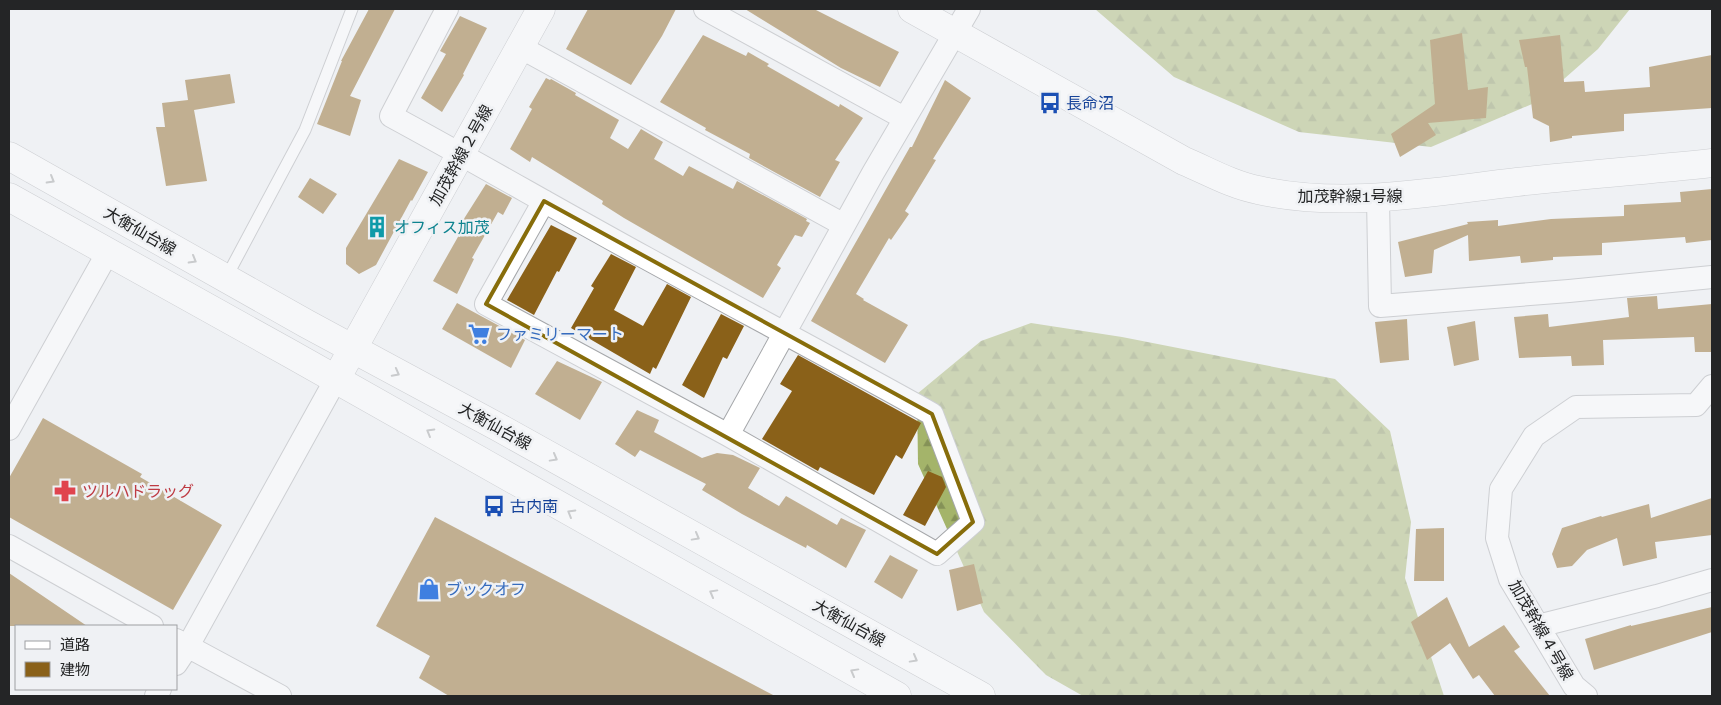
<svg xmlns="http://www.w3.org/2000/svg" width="1721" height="705" font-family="'Roboto Serif','Noto Sans JP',serif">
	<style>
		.forest { fill: url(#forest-firs) }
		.building { fill: #8a6119 }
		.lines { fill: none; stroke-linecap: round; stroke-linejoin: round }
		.service-casing { stroke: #a5a7aa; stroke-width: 13 }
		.minor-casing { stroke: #a5a7aa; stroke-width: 24 }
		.tertiary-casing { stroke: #a5a7aa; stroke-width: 29 }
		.secondary-casing { stroke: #a5a7aa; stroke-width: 29 }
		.service { stroke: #fff; stroke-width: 11 }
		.minor { stroke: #fff; stroke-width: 22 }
		.tertiary { stroke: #fff; stroke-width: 28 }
		.secondary { stroke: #fff; stroke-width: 28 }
		.oneway { stroke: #9c9d9d }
		.marked { fill: none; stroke: #876d0b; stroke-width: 4; stroke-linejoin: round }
		.labels { text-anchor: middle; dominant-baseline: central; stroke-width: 5; stroke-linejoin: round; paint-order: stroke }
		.transit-label { font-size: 16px; fill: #164399; stroke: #eff1f4; text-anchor: start }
		.street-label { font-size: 16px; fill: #242526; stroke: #eff1f4 }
		.culture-label { font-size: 16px; fill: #0d838f; stroke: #eff1f4; text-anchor: start }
		.shop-label { font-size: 16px; fill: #366cbe; stroke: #eff1f4; text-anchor: start }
		.health-label { font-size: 16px; fill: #be3a42; stroke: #eff1f4; text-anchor: start }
	</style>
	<defs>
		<pattern id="forest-firs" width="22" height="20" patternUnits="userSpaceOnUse" patternTransform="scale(1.25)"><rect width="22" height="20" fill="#a4b46a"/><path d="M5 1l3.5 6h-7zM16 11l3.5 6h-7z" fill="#859257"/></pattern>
	</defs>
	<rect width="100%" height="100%" fill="#eff1f4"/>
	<path class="forest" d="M1095,9H1630L1598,49L1539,101L1431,147L1299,132L1174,77Z
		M1031,323L1122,337L1335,379L1390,431L1411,522L1405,578L1444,696H1083L1046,675L984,612L918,464L917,394L981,341Z"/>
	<path class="building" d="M369,9H395L350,96L361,100L350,136L317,124L342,61H341Z
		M588,9H676L662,36L631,85L566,49Z
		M745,9H814L899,52L880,87L841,68Z
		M460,16L487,28L463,74L464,75L442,112L421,98L446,54L440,51Z
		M1462,33L1468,90L1488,87L1486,118L1428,123L1436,135L1400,157L1391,134L1435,104L1430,40Z
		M703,35L746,56L748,52L769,64L767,66L839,107L840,104L863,118L835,160L840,162L820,197L749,158L750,154L705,130L706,128L660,102Z
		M1560,35L1564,82L1584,81L1585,92L1650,87L1649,67L1712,55V108L1624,114V131L1572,136V138L1550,142L1549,126L1533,118L1527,67H1525L1519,40Z
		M230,74L235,103L194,110L207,181L166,186L156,127H165L162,103L188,100L185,80Z
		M546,78L550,80L551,79L576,93L575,95L619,120L610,138L628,149L641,129L663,142L654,159L683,176L689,166L733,189L737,181L807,219L806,221L810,223L802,237L795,235L777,265L781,268L763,298L624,218L602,204L603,201L532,157L530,162L510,149L532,109L529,107Z
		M945,80L971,98L933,159L936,160L905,211L909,214L891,240L889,238L856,294L864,299L863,300L908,325L885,363L811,321L910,147H912Z
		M399,159L428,172L412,201L411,200L376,265L359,274L346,264V248Z
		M310,178L337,194L323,214L298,197Z
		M486,184L512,198L503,215L498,212L472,258L474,259L457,294L433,281L463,228L460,225Z
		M1712,189V240L1686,243L1685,237L1602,243V255L1553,257V260L1521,263L1520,256L1469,261L1468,235L1434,250L1432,273L1405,277L1398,242L1468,224L1467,222L1498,220V226L1551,219L1624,216V205L1681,202L1680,192Z
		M551,225L577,238L559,272L557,271L534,315L507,300Z
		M611,254L636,267L614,310L643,326L667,284L691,297L656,369L653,367L650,374L571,328L594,288L591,286Z
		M1657,296L1658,309L1712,304V352H1695L1694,337L1603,340L1604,365L1572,366L1571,356L1519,358L1514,317L1548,314L1549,327L1629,317L1627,298Z
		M457,303L525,340L511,368L442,329Z
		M721,314L744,326L727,359L723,357L704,398L682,385Z
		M1407,319L1409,360L1380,363L1375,322Z
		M1475,321L1479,360L1454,366L1447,327Z
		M798,355L921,423L902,459L896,455L874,495L820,467L818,471L762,439L792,391L780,384Z
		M557,361L602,382L580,420L535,394Z
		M637,410L659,420L654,432L702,458L717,453L733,455L760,468L748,488L779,506L786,496L837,525L841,518L866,530L846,568L807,545L806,548L742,514L702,490L706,484L640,450L635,457L615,444Z
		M43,418L142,474L140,477L222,525L173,610L9,517V478Z
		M928,471L942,477L946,487L925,526L903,515Z
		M1712,498V535L1655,542L1657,558L1623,566L1617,538L1587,550L1572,566L1557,568L1552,554L1562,528L1601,516L1602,517L1649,504L1651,518Z
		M435,517L775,696H449L419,678L430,656L376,626Z
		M1444,528V581H1414L1416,529Z
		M890,555L918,570L902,599L874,582Z
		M974,564L983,603L957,611L949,570Z
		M9,573L87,626H9Z
		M1447,597L1469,647L1504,625L1520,647L1514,651L1550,696H1495L1479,675L1473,679L1450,643L1427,660L1411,622Z
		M1712,607V632L1594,670L1585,639L1631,625V626Z"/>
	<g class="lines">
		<g class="service-casing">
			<path id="service" d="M226,278L305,130L352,9"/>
		</g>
		<g class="minor-casing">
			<path id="minor" d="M447,9L391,116C476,162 560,211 646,258C741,310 837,361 932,414L973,522L937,554L728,435L486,304L544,201
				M705,9L904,118
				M520,47L844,225
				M1378,199L1380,306L1569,291L1712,277
				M9,429L108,252
				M728,435L873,173L969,9
				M9,546L152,626
				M1538,626L1657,596L1712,580
				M176,640L280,696
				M176,664L188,646L336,379
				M156,696L160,689
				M1586,696L1574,686L1510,579L1497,538L1501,489L1534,436L1576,407L1696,405L1712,386"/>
		</g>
		<g class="tertiary-casing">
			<path id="tertiary" d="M912,9L1184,161C1208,171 1232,185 1258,190C1344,209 1431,192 1517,182C1582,175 1647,170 1712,163
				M336,379L541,9"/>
		</g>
		<g class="secondary-casing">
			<path id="secondary" d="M9,156L307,324L498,427L981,696
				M9,197L291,354L897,696"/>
		</g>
		<use href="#service" class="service"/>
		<use href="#minor" class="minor"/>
		<use href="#tertiary" class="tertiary"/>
		<use href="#secondary" class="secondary"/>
	</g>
	<defs><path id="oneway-chevron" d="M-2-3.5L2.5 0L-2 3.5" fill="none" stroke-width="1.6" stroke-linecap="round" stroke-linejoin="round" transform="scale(1.25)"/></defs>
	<g class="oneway">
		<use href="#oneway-chevron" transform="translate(51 180) rotate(30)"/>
		<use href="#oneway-chevron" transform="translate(193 260) rotate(30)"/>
		<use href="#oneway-chevron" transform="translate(396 373) rotate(28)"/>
		<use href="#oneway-chevron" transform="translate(430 432) rotate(-150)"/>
		<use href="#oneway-chevron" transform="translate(554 458) rotate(29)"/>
		<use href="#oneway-chevron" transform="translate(571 513) rotate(-150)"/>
		<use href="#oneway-chevron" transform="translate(696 537) rotate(29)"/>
		<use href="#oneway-chevron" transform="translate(713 593) rotate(-151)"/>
		<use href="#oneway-chevron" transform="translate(914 659) rotate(29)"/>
		<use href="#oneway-chevron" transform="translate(854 672) rotate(-151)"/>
	</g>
	<path d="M0 0H1721V705H0ZM544,201L932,414L973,522L937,554L486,304Z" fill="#eff1f4" fill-opacity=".55" fill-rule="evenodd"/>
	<path class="marked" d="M544,201L932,414L973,522L937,554L486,304Z"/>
	<defs>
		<g id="bus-bare" transform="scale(1.725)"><path d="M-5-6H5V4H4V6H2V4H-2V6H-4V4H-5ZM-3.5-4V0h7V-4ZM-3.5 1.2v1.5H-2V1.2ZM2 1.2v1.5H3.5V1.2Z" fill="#1a4fb4" stroke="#eff1f4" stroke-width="2.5" paint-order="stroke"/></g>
		<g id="building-bare" transform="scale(1.725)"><path d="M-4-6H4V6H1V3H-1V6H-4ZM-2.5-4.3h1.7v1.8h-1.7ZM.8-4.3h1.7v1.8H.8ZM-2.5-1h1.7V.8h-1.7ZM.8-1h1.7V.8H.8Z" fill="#0f9aa8" stroke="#eff1f4" stroke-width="2.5" paint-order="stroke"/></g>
		<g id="supermarket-bare" transform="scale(1.725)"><path d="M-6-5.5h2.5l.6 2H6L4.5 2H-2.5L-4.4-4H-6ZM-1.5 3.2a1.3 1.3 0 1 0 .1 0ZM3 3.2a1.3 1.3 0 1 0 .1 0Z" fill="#3f7fe0" stroke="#eff1f4" stroke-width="2.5" paint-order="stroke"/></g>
		<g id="pharmacy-bare" transform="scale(1.725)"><path d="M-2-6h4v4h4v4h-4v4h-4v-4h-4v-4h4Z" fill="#e0444e" stroke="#eff1f4" stroke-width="2.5" paint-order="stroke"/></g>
		<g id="shop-bare" transform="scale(1.725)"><path d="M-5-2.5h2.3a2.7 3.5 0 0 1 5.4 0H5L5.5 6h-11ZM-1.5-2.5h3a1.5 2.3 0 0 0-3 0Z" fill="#3f7fe0" stroke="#eff1f4" stroke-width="2.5" paint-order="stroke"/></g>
	</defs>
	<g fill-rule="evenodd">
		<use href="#bus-bare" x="1050" y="103"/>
		<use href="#building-bare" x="377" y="227"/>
		<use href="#supermarket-bare" x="479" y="334"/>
		<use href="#pharmacy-bare" x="65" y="491"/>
		<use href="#bus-bare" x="494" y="506"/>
		<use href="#shop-bare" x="429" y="589"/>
	</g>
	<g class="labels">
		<g class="transit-label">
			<text x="1066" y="103">長命沼</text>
			<text x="510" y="506">古内南</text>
		</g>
		<g class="street-label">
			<text transform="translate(461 155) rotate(-61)">加茂幹線２号線</text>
			<text x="1350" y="196">加茂幹線1号線</text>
			<text transform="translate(140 231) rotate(30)">大衡仙台線</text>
			<text transform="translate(495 426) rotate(29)">大衡仙台線</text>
			<text transform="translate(849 623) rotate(29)">大衡仙台線</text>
			<text transform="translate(1541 630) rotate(60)">加茂幹線４号線</text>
		</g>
		<g class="culture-label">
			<text x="394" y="227">オフィス加茂</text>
		</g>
		<g class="shop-label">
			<text x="496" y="334">ファミリーマート</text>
			<text x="446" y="589">ブックオフ</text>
		</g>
		<g class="health-label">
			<text x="82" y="491">ツルハドラッグ</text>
		</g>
	</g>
	<rect width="1721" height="705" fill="none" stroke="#242526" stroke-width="20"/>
	<rect x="15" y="625" width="162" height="65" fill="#eff1f4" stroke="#9e9fa2"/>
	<rect x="25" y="641" width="25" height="8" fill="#ffffff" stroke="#9e9fa2"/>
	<text x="60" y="650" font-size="15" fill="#242526">道路</text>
	<rect x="25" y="662" width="25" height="15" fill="#8a6119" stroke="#9e9fa2"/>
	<text x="60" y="675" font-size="15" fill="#242526">建物</text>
</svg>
